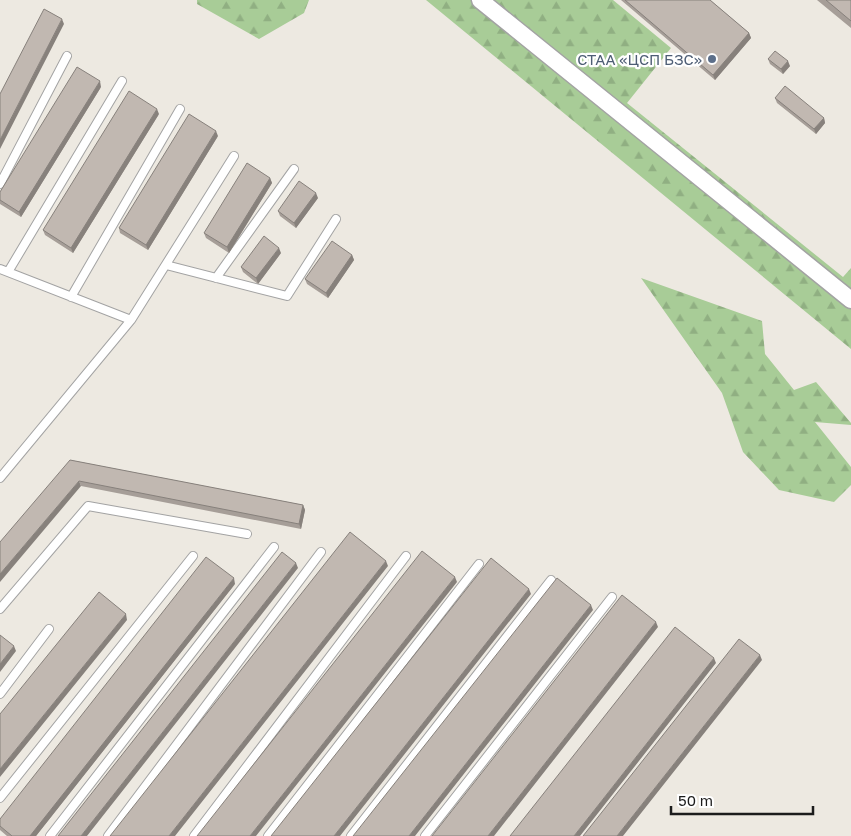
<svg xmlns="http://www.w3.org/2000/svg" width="851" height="836" font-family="'Golos Text',sans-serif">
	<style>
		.forest { fill: url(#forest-firs) }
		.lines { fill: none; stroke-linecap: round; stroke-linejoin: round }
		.lane-casing { stroke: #a3a3a3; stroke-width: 10 }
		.street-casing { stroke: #a3a3a3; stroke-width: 19 }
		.lane { stroke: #fff; stroke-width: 8 }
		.street { stroke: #fff; stroke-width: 16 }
		.wall { fill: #a69e98 }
		.shaded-wall { fill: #87817c }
		.building { fill: #c1b8b1; stroke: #87817c }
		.service-dot { fill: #5c6f8a; stroke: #fff; stroke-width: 2 }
		.labels { text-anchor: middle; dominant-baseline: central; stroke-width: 4.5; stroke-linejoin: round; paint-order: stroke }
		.service-label { font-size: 15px; fill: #4e5e75; stroke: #fff; text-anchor: end }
	</style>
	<defs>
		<pattern id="forest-firs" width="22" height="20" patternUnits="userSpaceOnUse" patternTransform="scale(1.25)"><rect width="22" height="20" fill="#a8cc97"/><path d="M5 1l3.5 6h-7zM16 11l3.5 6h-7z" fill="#90af82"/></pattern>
	</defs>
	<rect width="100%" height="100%" fill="#ede9e1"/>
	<path class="forest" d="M197,0H309L304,13L259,39L197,4Z
		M426,0H613L671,48L627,103L843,277L851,268V349Z
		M641,278L762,321L765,354L794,390L816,382L851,423V425L815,422L851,467V485L834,502L779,490L743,452L722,393Z"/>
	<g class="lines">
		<g class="lane-casing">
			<path id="lane" d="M0,184L67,56
				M166,265L287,296L336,219
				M0,269L131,320L0,478
				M8,272L122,81
				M216,278L294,169
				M71,297L180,109
				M131,320L234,156
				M0,609L88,506L247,534
				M0,694L49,629
				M0,798L193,556
				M50,836L274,547
				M108,836L321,552
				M194,836L406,556
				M268,836L479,564
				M351,836L551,580
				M425,836L612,597"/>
		</g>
		<g class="street-casing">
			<path id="street" d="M480,0L851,300"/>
		</g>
		<use href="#lane" class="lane"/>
		<use href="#street" class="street"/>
	</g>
	<path class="wall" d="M621,0H710L749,33L751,38L715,80Z
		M817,0H851V28Z
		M768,59L790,66L783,74L770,64Z
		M101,87L21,217L0,204V192Z
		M775,98L824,118L825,123L816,134L777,103Z
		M159,114L73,253L45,235L43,230Z
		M218,136L148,250L120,233L119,228Z
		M270,178L272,183L229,253L206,238L204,233Z
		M318,198L296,228L280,216L278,211Z
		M281,253L258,284L243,272L241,267Z
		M352,255L354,260L328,298L307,284L305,279Z
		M70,460L303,505L305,510L301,529L81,486Z
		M235,584L36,836H7L0,830V819Z"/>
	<path class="shaded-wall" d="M62,19L64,24L0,149V140Z
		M749,33L751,38L715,80L713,75Z
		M788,61L790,66L783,74L781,69Z
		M100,81L101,87L21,217L19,212Z
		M157,109L159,114L73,253L71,248Z
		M824,118L825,123L816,134L814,129Z
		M216,131L218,136L148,250L146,245Z
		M270,178L272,183L229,253L227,247Z
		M316,193L318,198L296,228L294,223Z
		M279,248L281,253L258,284L256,278Z
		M352,255L354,260L328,298L326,293Z
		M79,481L81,486L0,582V574Z
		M303,505L305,510L301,529L299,524Z
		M386,561L388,566L175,836H169Z
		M296,563L298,568L87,836H81Z
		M455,577L457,582L256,836H250Z
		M234,578L235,584L36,836H30Z
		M529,589L531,594L340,836H334Z
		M591,605L593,610L415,836H409Z
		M126,614L127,620L0,777V769Z
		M656,622L658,627L494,836H488Z
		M14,646L16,651L0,672V664Z
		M760,655L762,660L623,836H617Z
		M714,658L716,663L580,836H574Z"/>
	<path class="building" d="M625,0H710L749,33L713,75Z
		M826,0H851V21Z
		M44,9L62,19L0,140V94Z
		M775,51L788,61L781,69L768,59Z
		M77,67L100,81L19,212L0,200V192Z
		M785,86L824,118L814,129L775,98Z
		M129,91L157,109L71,248L43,230Z
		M189,114L216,131L146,245L119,228Z
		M247,163L270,178L227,247L204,233Z
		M299,181L316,193L294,223L278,211Z
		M264,236L279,248L256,278L241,267Z
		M332,241L352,255L326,293L305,279Z
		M70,460L303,505L299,524L79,481L0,574V542Z
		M350,532L386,561L169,836H110Z
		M422,551L455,577L250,836H197Z
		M282,552L296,563L81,836H58Z
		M206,557L234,578L30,836H12L0,826V819Z
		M491,558L529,589L334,836H271Z
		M557,578L591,605L409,836H353Z
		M99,592L126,614L0,769V714Z
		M622,595L656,622L488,836H432Z
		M675,627L714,658L574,836H510Z
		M0,635L14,646L0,664Z
		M739,639L760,655L617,836H583Z"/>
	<circle class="service-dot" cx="712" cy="59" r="5"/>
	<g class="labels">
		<g class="service-label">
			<text x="702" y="59">СТАА «ЦСП БЗС»</text>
		</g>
	</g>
	<path d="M671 806v8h142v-8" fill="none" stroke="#1c1c1c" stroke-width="2.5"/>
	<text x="678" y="806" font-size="15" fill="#1c1c1c" stroke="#ffffff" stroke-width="4" paint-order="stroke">50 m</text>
</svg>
